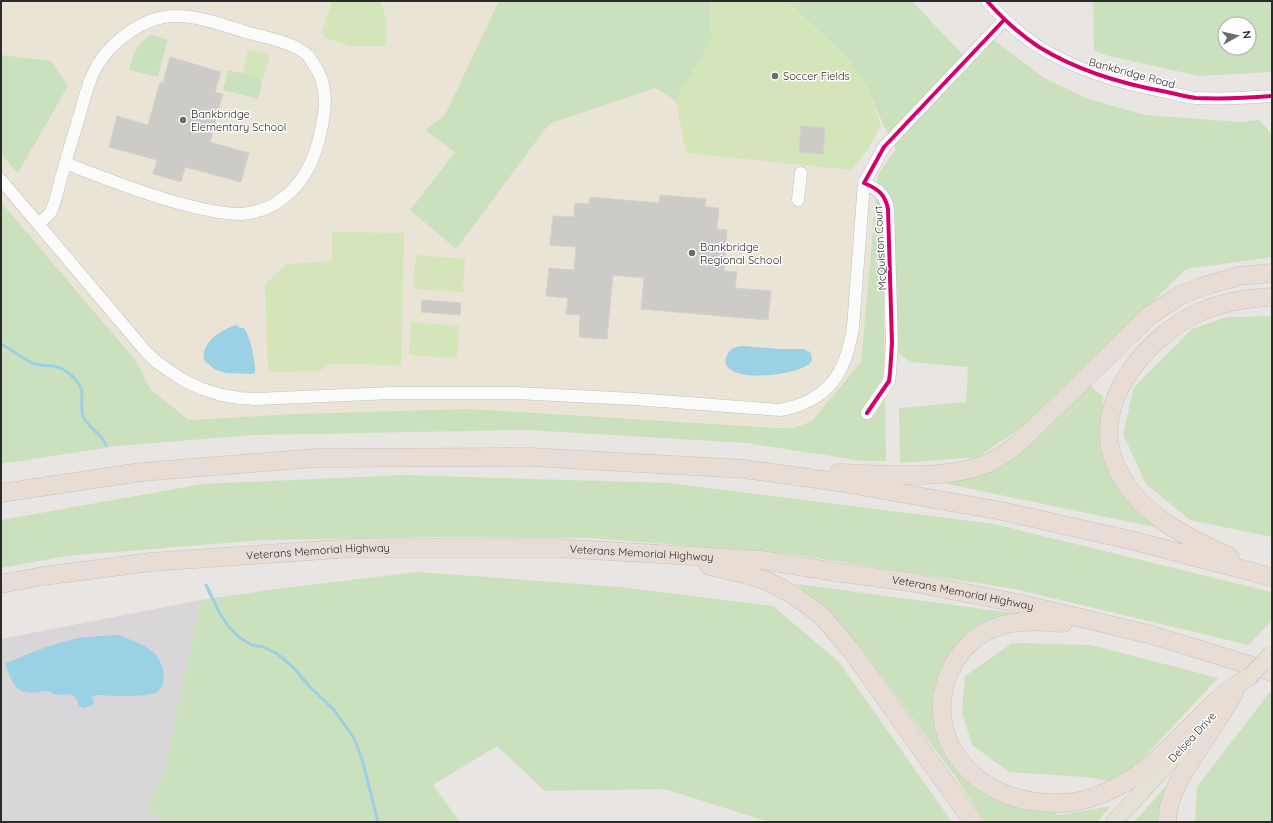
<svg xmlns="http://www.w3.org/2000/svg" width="1273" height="823" font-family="Quicksand,sans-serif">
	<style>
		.industrial { fill: #d9d6d9 }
		.education { fill: #eae4d7 }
		.green { fill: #cbe1bd; fill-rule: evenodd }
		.pitch { fill: #d4e5ba }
		.water { fill: #9ad1e5 }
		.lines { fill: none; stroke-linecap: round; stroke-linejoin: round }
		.stream { stroke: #9ad1e5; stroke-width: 3 }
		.building { fill: #cdcbc8; stroke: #d3d1cd }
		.minor-casing { stroke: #c2c1c1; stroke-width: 13 }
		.major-casing { stroke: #c5c3c2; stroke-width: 17 }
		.highway-casing { stroke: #c5c3c2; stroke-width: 19 }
		.minor { stroke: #fcfbfb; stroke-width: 12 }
		.major { stroke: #e5e2d5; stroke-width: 16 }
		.highway { stroke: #e7ddd5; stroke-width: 18 }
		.major-bridge-casing { stroke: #c5c3c2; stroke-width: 17; stroke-linecap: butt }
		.major-bridge { stroke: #e5e2d5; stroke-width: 16 }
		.cycleway-casing { stroke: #fff; stroke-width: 6 }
		.cycleway { stroke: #d6006c; stroke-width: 4 }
		.poi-dot { fill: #6d6c6b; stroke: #fff; stroke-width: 1.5 }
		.labels { text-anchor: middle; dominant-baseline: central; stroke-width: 3; stroke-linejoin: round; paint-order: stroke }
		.street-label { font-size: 11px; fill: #2b2b2b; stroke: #fff }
		.poi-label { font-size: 11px; fill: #2b2b2b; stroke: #fff; text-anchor: start }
	</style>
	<rect width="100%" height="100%" fill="#e8e5e2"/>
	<path class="industrial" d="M201,600L164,771L147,808L162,822H1V639Z"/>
	<path class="education" d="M1,1H499L445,115L425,130L455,152L410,210L456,248L549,124L656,88L676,101L686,153L851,170L874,220L861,362L812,421L794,428L295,414L189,420L151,390L136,361L1,202V154L18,172L51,61L1,55Z"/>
	<path class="green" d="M499,1H710L712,38L676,101L655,88L549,124L456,249L410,210L455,152L425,130L445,115Z
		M788,1H912L966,58L987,35L1046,79L1088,99L1145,115L1241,122L1259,120L1272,134V257L1186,269L1025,425L978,457L900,463L899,408L966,402L968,367L910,362L897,352L883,252L886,461H863L746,443L528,430L253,435L117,446L1,464V202L136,361L151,390L189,420L295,414L470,409L777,428H794L812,421L861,362L878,175L896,149L884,126L868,90L850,62Z
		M1093,1H1272V72L1199,76L1105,55L1094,50ZM1225,24H1249V48H1225Z
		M150,35L168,39L158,77L129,70C134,52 135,47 150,35Z
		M1,55L51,61L68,86L18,173L1,154Z
		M228,70L260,78L262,84L258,99L223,90Z
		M1272,316V537L1190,520L1146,484L1123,434L1134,387L1192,329L1227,317Z
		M1088,384L1103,397L1100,450L1154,527L938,482L999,468Z
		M403,475L669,483L994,524L1272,592V620L1249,645L1015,589L790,554L592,538L437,537L261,540L66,556L1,568V520L203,484Z
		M417,572L620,587L773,606L839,662L952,822H769L665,789L545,791L497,746L433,785L460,822H162L147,808L164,771L201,600L277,589Z
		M797,584L1013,613L954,647L932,696L942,737L983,795L1061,815L1111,806L1097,822H985L954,775L861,648Z
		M1012,643L1091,645L1218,678L1120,783L1086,777L1009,772L972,745L962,712L965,676Z
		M1269,693L1272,694V822H1195L1197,787Z
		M1166,786L1163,822H1134Z"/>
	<path class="pitch" d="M332,1H379C388,16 388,30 385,46H351L326,38L322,32Z
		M710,1H788L850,62L868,90L881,125L869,148L851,170L686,153L676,101L712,38Z
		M248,50L270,55L263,79L242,74Z
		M332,232L404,233L401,365L330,364L319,371L268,372L265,284L287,264L332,261Z
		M416,255L465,259L463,292L413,289Z
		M411,322L459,326L457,358L409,355Z"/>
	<path class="water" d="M236,325L240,328H244C250,336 256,363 255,373L251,374L226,373L214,369L204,360C201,343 220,330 236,325Z
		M742,346L780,349H803L810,352C812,356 813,360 810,363C797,377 714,385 727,355C730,348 735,347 742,346Z
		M119,635C130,640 147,645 155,654C161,660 166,675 163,683C162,687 159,690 156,693C143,696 128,696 115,696C107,696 99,694 92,696L94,702L92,705L84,708L79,706L75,697L71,694C64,695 54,696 49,691C32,692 20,698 11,679C9,673 6,669 6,663C26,655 46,646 67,641C84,636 102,636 119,635Z"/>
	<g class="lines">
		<path class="stream" d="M1,345L5,346C14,352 23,358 32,363C39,366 45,365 53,366C63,367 75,377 80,386C85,395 79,406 83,416C88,428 101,433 106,445
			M206,585L220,614L229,627L240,638L252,645L263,647L276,653L286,661L294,668L309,686L334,710L354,738L362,759L378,822"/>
	</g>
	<path class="building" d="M170,57L221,72L215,92L223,94L210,142L249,153L241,182L185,167L181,182L153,174L157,160L109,147L117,116L148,125L160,82L163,83Z
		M801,126L825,128L823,154L799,152Z
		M660,195L706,199L705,207L719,208L717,229L727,230L724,271L737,272L735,288L771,291L768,320L641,309L644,278L613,275L607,339L579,337L580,315L566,314L568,298L546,296L549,268L574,270L576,247L550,245L553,216L574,217L575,203L589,204L590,197L659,203Z
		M422,300L461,303L460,315L421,312Z"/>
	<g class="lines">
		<g class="minor-casing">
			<path id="minor" d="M987,1C1002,18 1019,34 1039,47C1078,71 1122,84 1167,92C1176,94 1186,97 1196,98C1222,99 1247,98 1272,96
				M1,180L147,353L158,363L183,380L202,389L222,395L239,398L256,399L392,393H515L634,399L780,410C829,401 846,373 853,327L864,183L884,147L1004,20
				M864,183C878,189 885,194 888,209L892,343L890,373L889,381L867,413
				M798,200L801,173
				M38,224C42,220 47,217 50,213C55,206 59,184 62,175C67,156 73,137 79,117C85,96 91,69 107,52C114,44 122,37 131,31C144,22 160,16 176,16C200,16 226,26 249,33C265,37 290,42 302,51C307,53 310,58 313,63C331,88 325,115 318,143C308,180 282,211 241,214C224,214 206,210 190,206C147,195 107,179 65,163"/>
		</g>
		<g class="major-casing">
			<path id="major" d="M1114,822L1202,726"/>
		</g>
		<g class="highway-casing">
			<g id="highway">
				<path d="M838,473C882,474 947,481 988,463C999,458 1009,451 1019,443L1150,315L1181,295L1204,286L1239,276L1272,273"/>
				<path d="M1,493L141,472L315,458L531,457L744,469L838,482L1002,511L1130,540L1272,577"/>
				<path d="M1230,557C1184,536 1133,512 1114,461C1091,402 1147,337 1198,313C1220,303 1247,298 1272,297"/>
				<path d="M709,566L744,574L767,581L792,594L821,615L851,650L973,822"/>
				<path id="s1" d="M1,584L43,576L151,562L353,548H557L761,560L842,573L910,582L1022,604L1152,635L1272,672"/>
				<path d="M1063,623C1044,621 1022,620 1003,625C949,639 924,708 956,755C972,780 1002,797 1031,801C1054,805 1077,804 1099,795C1147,776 1169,747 1205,712C1218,698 1234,686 1250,676"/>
				<path d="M1167,822C1168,791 1187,768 1203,742C1214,726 1224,710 1234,693"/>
			</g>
		</g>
		<use href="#minor" class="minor"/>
		<use href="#major" class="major"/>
		<use href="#highway" class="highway"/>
		<g class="major-bridge-casing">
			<path id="major-bridge" d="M1250,676L1272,653"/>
		</g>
		<use href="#major-bridge" class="major-bridge"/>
		<g class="cycleway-casing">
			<path id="cycleway" d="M987,1C1002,18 1019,34 1039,47C1078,71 1122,84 1167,92C1176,94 1186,97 1196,98C1222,99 1247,98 1272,96
				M867,413L889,381L890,373L892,343L888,209C885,194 878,189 864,183L884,147L1004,20"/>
		</g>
		<use href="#cycleway" class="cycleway"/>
	</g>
	<g class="poi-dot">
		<circle cx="775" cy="76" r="4"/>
		<circle cx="183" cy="120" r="4"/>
		<circle cx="692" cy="253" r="4"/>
	</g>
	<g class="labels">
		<g class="street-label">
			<text transform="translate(1132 73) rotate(15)">Bankbridge Road</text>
			<text transform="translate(880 248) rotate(-93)">McQuiston Court</text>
			<text stroke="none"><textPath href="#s1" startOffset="319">Veterans Memorial Highway</textPath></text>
			<text stroke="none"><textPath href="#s1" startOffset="643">Veterans Memorial Highway</textPath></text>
			<text stroke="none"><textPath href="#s1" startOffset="967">Veterans Memorial Highway</textPath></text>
			<text transform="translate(1192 737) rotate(-47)">Delsea Drive</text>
		</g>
		<g class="poi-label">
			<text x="783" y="76">Soccer Fields</text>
			<text x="191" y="114">Bankbridge<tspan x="191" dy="13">Elementary School</tspan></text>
			<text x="700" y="247">Bankbridge<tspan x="700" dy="13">Regional School</tspan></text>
		</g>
	</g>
	<rect width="1273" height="823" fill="none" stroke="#2b2b2b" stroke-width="4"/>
	<g transform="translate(1237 36) rotate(82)"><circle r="19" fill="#ffffff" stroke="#aaaaaa"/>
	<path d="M0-3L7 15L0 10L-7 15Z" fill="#6d6c6b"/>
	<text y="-6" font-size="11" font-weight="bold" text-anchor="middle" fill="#2b2b2b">N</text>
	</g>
</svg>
